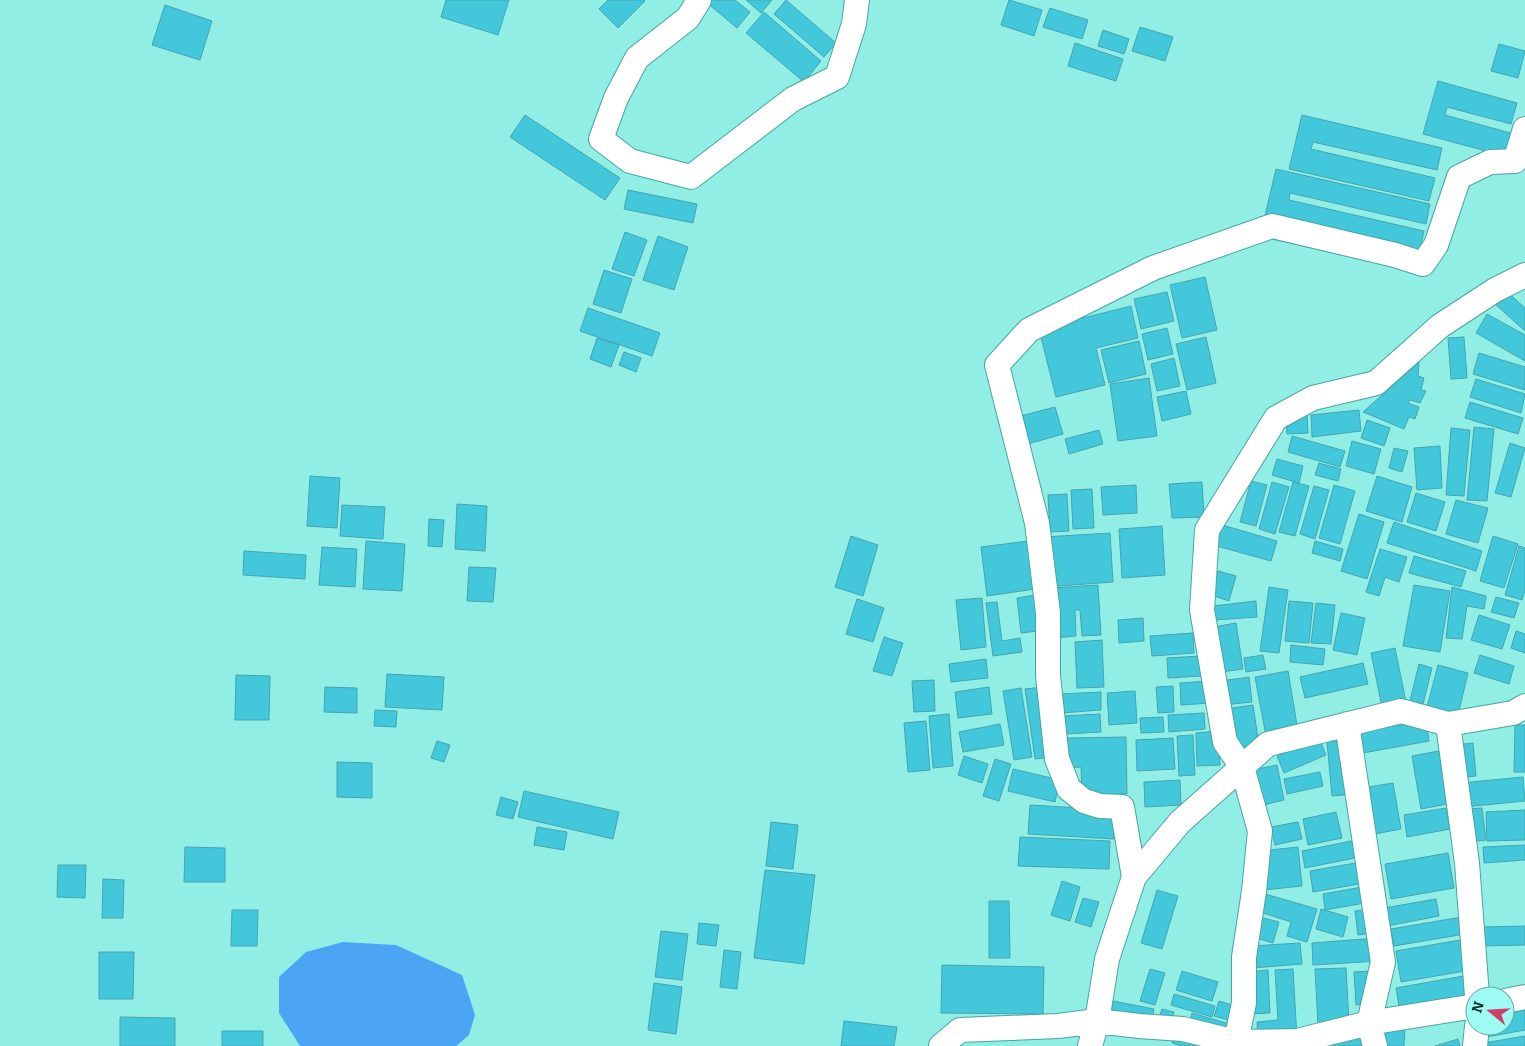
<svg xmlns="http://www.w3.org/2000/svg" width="1525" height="1046" font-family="Bitter,serif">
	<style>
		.water { fill: #4ca5f4 }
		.building { fill: #42c8da; stroke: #46a4b2 }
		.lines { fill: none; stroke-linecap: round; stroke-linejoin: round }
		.minor-casing { stroke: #47a69f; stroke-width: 26 }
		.minor { stroke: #fff; stroke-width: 24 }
	</style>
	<rect width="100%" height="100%" fill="#91eee5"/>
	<path class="water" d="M343,942L396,945L462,975L475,1015L469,1035L456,1046H300L279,1013V977L306,952Z"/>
	<path class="building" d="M446,0H509L498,35L441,17Z
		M608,0H644L645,1L618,28L599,9Z
		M706,0H735L750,12L737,28L705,1Z
		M746,0H772L761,13Z
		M786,0L836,43L824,57L774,14Z
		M1009,0L1042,10L1034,36L1001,25Z
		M165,5L212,21L200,60L152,45Z
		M1050,8L1088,20L1082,39L1043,27Z
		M764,12L821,61L804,82L746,33Z
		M1140,27L1173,37L1165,61L1132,51Z
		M1103,30L1129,39L1124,54L1098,46Z
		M1075,43L1123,59L1116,81L1068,66Z
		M1499,44L1525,51L1518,78L1491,71Z
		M1438,81L1517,103L1511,124L1447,107L1445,115L1514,134L1508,157L1423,134Z
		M525,115L620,178L605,200L510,137Z
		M1302,115L1442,148L1437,170L1313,142L1311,149L1435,178L1429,201L1289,169Z
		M1276,169L1430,204L1426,224L1290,193L1289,200L1424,231L1419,255L1264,220Z
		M628,190L697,204L693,223L624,209Z
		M625,232L647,240L634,276L612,269Z
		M658,236L688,247L674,290L643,280Z
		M604,270L632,279L621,313L593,304Z
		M1205,277L1217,330L1182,338L1170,285Z
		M1505,290L1525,308V331L1494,303Z
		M1167,292L1174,321L1141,329L1134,299Z
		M1131,306L1138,338L1096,348L1105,385L1056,397L1039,329Z
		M588,308L660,333L652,356L580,331Z
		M1487,314L1525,335V361L1476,333Z
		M1167,328L1173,354L1148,360L1142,334Z
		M1206,337L1216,383L1187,390L1176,344Z
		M1464,337L1467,378L1451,379L1448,338Z
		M597,338L619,345L611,367L590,359Z
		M1139,341L1146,374L1109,383L1101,350Z
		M624,352L641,358L636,372L619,365Z
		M1479,353L1525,367V390L1473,374Z
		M1174,358L1180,386L1157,391L1151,364Z
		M1419,362L1418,376L1424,378L1421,390L1426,391L1420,403L1410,400L1408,403L1419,407L1415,419L1409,417L1404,429L1363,412Z
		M1149,378L1157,436L1118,441L1110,384Z
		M1476,379L1525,394L1521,413L1470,397Z
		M1186,391L1191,414L1162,421L1157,397Z
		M1470,402L1523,418L1518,434L1465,418Z
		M1055,407L1063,434L1021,446L1013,418Z
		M1359,410L1361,431L1312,437L1311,415Z
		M1307,413L1308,433L1287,434L1286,415Z
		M1367,420L1390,428L1384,446L1361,438Z
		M1474,427L1494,429L1487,501L1467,500Z
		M1451,428L1470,430L1464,496L1446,495Z
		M1099,430L1103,444L1069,454L1065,439Z
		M1292,436L1345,451L1340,467L1288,452Z
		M1352,441L1381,449L1374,474L1346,466Z
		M1510,443L1525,448L1511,497L1495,493Z
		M1440,446L1442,488L1417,490L1414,448Z
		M1394,448L1408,451L1402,472L1389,468Z
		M1277,459L1303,466L1299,483L1272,475Z
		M1319,463L1341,469L1338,481L1315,475Z
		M310,476L340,478L337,528L307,526Z
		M1377,476L1412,487L1402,522L1366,511Z
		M1251,481L1267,485L1256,526L1240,522Z
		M1202,482L1204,517L1172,518L1169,484Z
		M1272,482L1289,487L1275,534L1259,529Z
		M1293,482L1309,486L1295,536L1279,532Z
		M1136,485L1137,513L1103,515L1101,487Z
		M1334,485L1355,491L1340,544L1319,538Z
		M1314,486L1329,490L1315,539L1300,534Z
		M1092,489L1094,528L1073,529L1071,490Z
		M1416,493L1445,502L1436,531L1407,522Z
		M1067,494L1069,531L1050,532L1048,495Z
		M1456,500L1488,508L1478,543L1446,534Z
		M457,504L487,506L485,551L455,549Z
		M342,505L385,507L383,539L340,536Z
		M1359,514L1384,522L1367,579L1341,571Z
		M429,519L444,520L442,547L428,546Z
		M1394,522L1482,551L1476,571L1387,543Z
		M1219,524L1277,541L1271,561L1213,545Z
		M1162,526L1165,575L1122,578L1119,529Z
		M1110,533L1113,582L1046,587L1044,537Z
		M851,536L878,545L863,596L835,587Z
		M1493,536L1518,544L1504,588L1480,581Z
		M366,541L405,544L402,591L363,589Z
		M1028,541L1035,589L987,596L981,547Z
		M1315,541L1343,549L1340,561L1312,553Z
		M1519,546L1525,548V590L1522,600L1505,595Z
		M322,547L357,549L355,587L319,585Z
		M1380,549L1407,557L1399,582L1385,577L1379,596L1366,592Z
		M244,551L306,555L305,579L243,575Z
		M1414,556L1466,571L1461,587L1409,573Z
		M469,567L496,568L493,602L467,601Z
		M1218,571L1236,576L1229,601L1211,595Z
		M1098,585L1101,635L1082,636L1080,610H1075L1076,636L1055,638L1052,588Z
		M1414,585L1450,591L1440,652L1403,646Z
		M1269,587L1288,590L1279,653L1260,651Z
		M1452,587L1486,596L1484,609L1467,606L1462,639L1446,638Z
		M1042,594L1047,630L1021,633L1017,598Z
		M1496,597L1519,603L1514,618L1491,612Z
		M982,598L986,647L961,650L956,600Z
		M857,599L884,608L873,642L846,634Z
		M1256,601L1257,617L1215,620L1213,606Z
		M1289,601L1313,603L1309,643L1285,641Z
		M997,602L1002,641L1020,638L1022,652L993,656L986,603Z
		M1316,603L1335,605L1331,644L1311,643Z
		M1341,613L1365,618L1357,655L1333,650Z
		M1479,615L1510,625L1502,649L1471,640Z
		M1143,618L1144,641L1119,643L1118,620Z
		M1236,623L1243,669L1221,672L1214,627Z
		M1516,631L1525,634V653L1511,648Z
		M1193,633L1194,653L1152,656L1150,636Z
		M884,637L903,643L892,676L873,671Z
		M1102,640L1104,687L1077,688L1075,642Z
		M1291,645L1325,649L1323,665L1290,662Z
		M1395,648L1406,702L1382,707L1371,653Z
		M1263,655L1266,669L1246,672L1244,658Z
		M1480,655L1514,666L1509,684L1474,673Z
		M1200,656L1201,676L1168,678L1167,658Z
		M986,659L988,678L951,682L949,664Z
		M1363,663L1368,684L1305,698L1300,677Z
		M1419,664L1432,668L1422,708L1409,705Z
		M1438,665L1468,673L1458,715L1427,707Z
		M1288,671L1298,731L1266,736L1255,677Z
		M387,674L444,677L442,710L385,707Z
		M236,675L270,676L269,720H235Z
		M1249,677L1252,702L1224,705L1221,681Z
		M934,680L935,711L914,712L912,681Z
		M1208,681L1210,703L1181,705L1180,683Z
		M1173,686L1174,712L1158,713L1156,687Z
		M325,687L357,688V713L324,712Z
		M989,687L992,714L958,718L955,692Z
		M1043,687L1052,757L1035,759L1025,689Z
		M1021,688L1032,757L1014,760L1003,691Z
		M1135,691L1137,723L1109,725L1107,693Z
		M1101,692V710L1061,713L1060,694Z
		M1253,705L1259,745L1232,749L1226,709Z
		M375,710L397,711L396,727L374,726Z
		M1204,713L1205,729L1169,732L1168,715Z
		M949,714L953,766L933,768L929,716Z
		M1100,714L1101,732L1064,734L1063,716Z
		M1163,717L1164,732L1141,733L1140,718Z
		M926,721L930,770L908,772L904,723Z
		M1426,721L1429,741L1363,753L1360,732Z
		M1000,724L1004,745L963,752L959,732Z
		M1515,725H1525V772H1514Z
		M1218,731L1220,765L1197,766L1196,733Z
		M1193,735L1195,775L1179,776L1177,736Z
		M1126,737L1127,794L1082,795L1081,767L1068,768L1067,738Z
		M1173,738L1175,769L1137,771L1136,740Z
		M1319,738L1326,755L1284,773L1277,756Z
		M1348,740L1353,794L1332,796L1327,742Z
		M437,741L450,745L444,762L431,758Z
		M1473,743L1476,776L1458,778L1455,745Z
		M1444,750L1453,803L1421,809L1412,756Z
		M964,756L988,764L982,783L958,775Z
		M995,759L1011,764L999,801L983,796Z
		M337,762L372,763V798L337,797Z
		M1277,765L1284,800L1259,806L1252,770Z
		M1013,769L1060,780L1055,802L1008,791Z
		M1320,772L1323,786L1287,794L1284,779Z
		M1523,777L1525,801L1464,807L1461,783Z
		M1180,780L1181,805L1145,807L1144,782Z
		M1393,783L1401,829L1370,835L1362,788Z
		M524,791L619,812L613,839L518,817Z
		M501,797L518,802L513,819L496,815Z
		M1030,805L1115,810L1114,839L1028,834Z
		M1446,808L1450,829L1407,837L1404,815Z
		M1482,808L1486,840L1470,842L1466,809Z
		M1525,810V840L1487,841L1486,812Z
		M1336,812L1342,838L1308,845L1303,819Z
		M771,822L798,825L793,869L766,866Z
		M1298,822L1302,839L1275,845L1271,827Z
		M537,827L567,832L564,850L534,845Z
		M1020,837L1110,841L1109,869L1018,866Z
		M1356,840L1360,857L1305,868L1302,851Z
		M1525,845V860L1484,863L1483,847Z
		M185,847L225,848V882H184Z
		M1298,847L1302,886L1264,890L1260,851Z
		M1448,853L1454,888L1391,899L1385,864Z
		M1361,862L1365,883L1313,892L1310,871Z
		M58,865H86L85,898L57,897Z
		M765,870L815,875L804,964L754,958Z
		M103,879L124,880L123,918H102Z
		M1062,881L1080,887L1070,921L1051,915Z
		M1362,887L1365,903L1325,910L1323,894Z
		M1157,890L1178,896L1162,949L1141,943Z
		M1265,894L1317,909L1307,942L1287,936L1291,922L1260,912Z
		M1083,898L1099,902L1091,927L1075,922Z
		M1436,899L1439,916L1387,926L1384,908Z
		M989,901H1009L1010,958H989Z
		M1321,909L1348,917L1343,937L1316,929Z
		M1371,909L1374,933L1358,935L1355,911Z
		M232,910H258L257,946H231Z
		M1256,916L1279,922L1273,943L1250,936Z
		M1462,917L1465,934L1394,946L1391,929Z
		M699,923L719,925L716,946L697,944Z
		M1525,926V945L1481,946V927Z
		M661,931L688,934L682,980L655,977Z
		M1377,938L1379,961L1313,965L1312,943Z
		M1466,939L1471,970L1401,982L1396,951Z
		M1300,943L1302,964L1252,968L1251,946Z
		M724,950L741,952L737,989L720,987Z
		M99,952H134L133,999H99Z
		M942,965L1044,967L1043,1014L941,1013Z
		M1346,968L1349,1023L1318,1025L1315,969Z
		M1150,969L1165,973L1155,1005L1140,1001Z
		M1293,969L1297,1038L1258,1041L1257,1022L1278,1020L1275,970Z
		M1268,970L1270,1013L1251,1014L1249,972Z
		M1182,971L1218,982L1212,1001L1176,990Z
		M1370,971L1372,1004L1356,1005L1354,972Z
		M1469,975L1473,1000L1400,1012L1396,988Z
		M654,983L682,987L676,1034L648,1030Z
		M1174,994L1215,1006L1212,1017L1171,1005Z
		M1108,1000L1154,1009L1151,1024L1105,1015Z
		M1219,1001L1239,1007L1235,1022L1214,1016Z
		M1525,1006V1030L1486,1037L1484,1026H1505V1009Z
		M1162,1009L1174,1012L1170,1026L1158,1022Z
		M1192,1013L1233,1025L1229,1038L1189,1026Z
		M120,1017L175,1018V1046H120Z
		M844,1021L897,1027L894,1046H841Z
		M1384,1028L1405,1029L1404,1046H1383Z
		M1176,1029L1222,1046H1182L1172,1043Z
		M1365,1029L1368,1046H1311Z
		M222,1031H263V1046H222Z
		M1525,1036V1046H1485L1484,1043Z
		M1458,1039L1460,1046H1435Z"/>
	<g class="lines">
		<g class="minor-casing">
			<path id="minor" d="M699,0L688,18L637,58L616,98L601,139L630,161L691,177L793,99L837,77L854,24L857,0
				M1347,724L1383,962L1369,1023L1375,1046
				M1448,724L1467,863L1477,996
				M1134,877L1122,807L1100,806L1084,801L1069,789L1057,759L1048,676V613L1037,523L997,365L1029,330L1153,268L1272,226L1395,255L1423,264L1436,245L1459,177L1490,162L1515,161L1525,129
				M1505,1001L1525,997
				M941,1046L960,1030L1058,1026L1097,1021L1139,1026L1183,1029L1235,1042L1297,1041L1369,1023L1475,1006
				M1090,1046L1097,1021L1107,959L1134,877L1180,822L1268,744L1401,711L1448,724L1513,713L1525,706
				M1235,1046L1244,1003V957L1254,891L1260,831L1242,767L1225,742L1202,610L1207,530L1276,418L1313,398L1376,383L1440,326L1495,290L1525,275
				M1475,1046L1477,1026"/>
		</g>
		<use href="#minor" class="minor"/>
	</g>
	<g transform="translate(1490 1011) rotate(288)"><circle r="24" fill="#9efbf3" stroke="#5fa8a2"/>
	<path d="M0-4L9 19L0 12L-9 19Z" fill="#ce4067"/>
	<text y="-8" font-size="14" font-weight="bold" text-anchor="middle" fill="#002b28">N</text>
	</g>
</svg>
